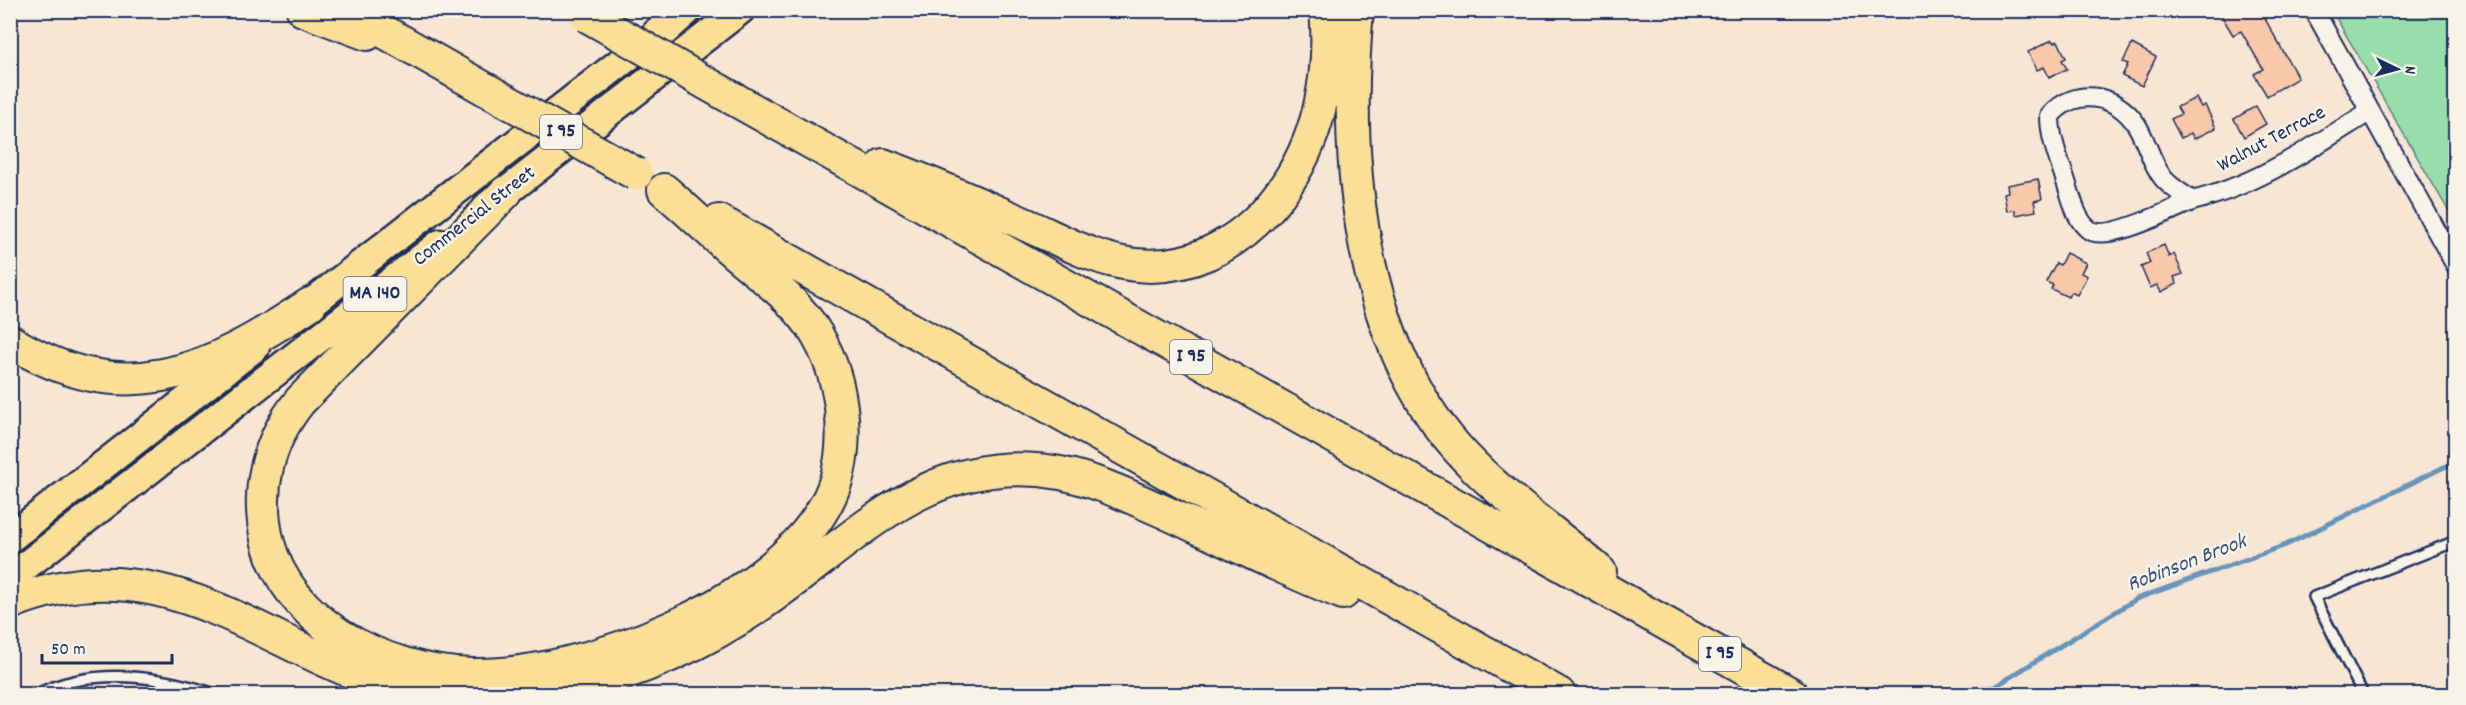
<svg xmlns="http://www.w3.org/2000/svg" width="2466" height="705" font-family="Dekko,sans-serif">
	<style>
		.green { fill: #98deab; stroke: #5a8684; stroke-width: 1.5 }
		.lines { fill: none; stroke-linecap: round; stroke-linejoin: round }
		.stream { stroke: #6694bb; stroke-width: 5 }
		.building { fill: #f9c7aa; stroke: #1b2f5e; stroke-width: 1.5 }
		.service-casing { stroke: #1b2f5e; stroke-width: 14 }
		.minor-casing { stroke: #1b2f5e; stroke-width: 22 }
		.trunk-casing { stroke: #1b2f5e; stroke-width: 33 }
		.motorway-casing { stroke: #1b2f5e; stroke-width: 36 }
		.service { stroke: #f7f3e8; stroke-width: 9 }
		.minor { stroke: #f7f3e8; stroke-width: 18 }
		.trunk { stroke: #fbdf96; stroke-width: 28 }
		.motorway { stroke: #fbdf96; stroke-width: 32 }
		.motorway-bridge-casing { stroke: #1b2f5e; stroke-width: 36; stroke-linecap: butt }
		.motorway-bridge { stroke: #fbdf96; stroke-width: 32 }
		.labels { text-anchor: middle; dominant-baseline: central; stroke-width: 5; stroke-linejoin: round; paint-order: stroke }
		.shield { fill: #f7f3e8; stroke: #5d6a87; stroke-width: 1.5 }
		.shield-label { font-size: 20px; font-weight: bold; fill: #1b2f5e }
		.street-label { font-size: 21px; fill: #1b2f5e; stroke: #f7f3e8 }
		.water-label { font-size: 22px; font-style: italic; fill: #34517d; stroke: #f7f3e8 }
	</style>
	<rect width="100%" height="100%" fill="#f8e6d5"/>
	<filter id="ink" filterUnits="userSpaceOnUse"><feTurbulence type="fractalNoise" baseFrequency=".0167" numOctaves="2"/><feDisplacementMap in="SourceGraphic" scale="12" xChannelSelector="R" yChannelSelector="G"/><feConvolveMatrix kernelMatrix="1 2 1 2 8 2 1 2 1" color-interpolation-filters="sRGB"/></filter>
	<g filter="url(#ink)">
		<path class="green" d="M2332,11H2455V222Z"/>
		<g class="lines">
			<path class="stream" d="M1934,694L1994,687L2136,599L2286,545L2444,467L2456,464"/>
		</g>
		<path class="building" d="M2218,10H2260L2298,78L2267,96L2254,74L2263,69L2241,31L2233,35Z
			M2052,40L2054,43L2058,41L2066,58L2062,60L2067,69L2049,77L2044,67L2037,70L2028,52Z
			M2132,44L2156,57L2142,86L2122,76L2128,64L2123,62Z
			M2196,98L2201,107L2205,105L2216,128L2194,139L2191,133L2181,138L2171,119L2181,114L2177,107Z
			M2256,106L2266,124L2244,137L2234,119Z
			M2038,179L2042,199L2034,201L2036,211L2016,215L2015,210L2007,211L2004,193L2008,192L2007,185Z
			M2164,245L2169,257L2174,254L2183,274L2174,277L2177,284L2161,292L2157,285L2150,288L2141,267L2150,263L2146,253Z
			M2066,253L2086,263L2081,273L2087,276L2077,295L2071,292L2068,297L2051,289L2053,285L2046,282L2056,263L2060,265Z"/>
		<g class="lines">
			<g class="service-casing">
				<path id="service" d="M37,694C92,667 158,675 215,694
					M2363,694L2314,597L2456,541"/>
			</g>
			<g class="minor-casing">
				<path id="minor" d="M2314,10L2456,266
					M2192,201C2172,209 2106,244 2088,229C2076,219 2073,202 2068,188C2061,164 2050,141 2050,116C2074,87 2115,93 2136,124C2147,141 2151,163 2163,178C2170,187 2183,194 2192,201C2256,186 2314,146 2369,112"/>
			</g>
			<g class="trunk-casing">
				<path id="trunk" d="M488,206L740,10
					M291,319L657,34
					M10,538L255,347
					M10,578L440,244"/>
			</g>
			<g class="motorway-casing">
				<path id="motorway" d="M303,10L367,34
					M346,10L487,90
					M1357,10C1344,155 1357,333 1456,447C1498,495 1553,530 1600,572
					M659,33L685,10
					M734,99L1791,694
					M883,165C933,183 981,205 1029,226C1058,239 1087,255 1118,262C1182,277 1241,246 1279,195C1319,142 1332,76 1326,10
					M506,192L300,401C267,442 255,492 268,543C279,583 307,614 341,636C380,660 427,674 473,675C582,677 772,605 826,504C853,455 845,383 817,335C797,300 762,277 732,251C709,231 687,210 664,190
					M719,221L1559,694
					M10,341C124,412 208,372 310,304
					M10,603C176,535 276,665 424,694
					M540,694C612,682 680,656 742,617C848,551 920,448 1060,473C1095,480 1126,495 1158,509C1220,537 1280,568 1343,593"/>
			</g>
			<use href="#service" class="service"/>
			<use href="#minor" class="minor"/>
			<use href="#trunk" class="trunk"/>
			<use href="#motorway" class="motorway"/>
			<g class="motorway-bridge-casing">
				<path id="motorway-bridge" d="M586,15L734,99
					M487,90L636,174"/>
			</g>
			<use href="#motorway-bridge" class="motorway-bridge"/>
		</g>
	</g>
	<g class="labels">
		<g class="shield">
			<rect x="540" y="115" width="42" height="34" rx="4.5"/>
			<rect x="343.5" y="277" width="63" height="34" rx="4.5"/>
			<rect x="1170" y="340" width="42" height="34" rx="4.5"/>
			<rect x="1699" y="637" width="42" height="34" rx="4.5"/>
		</g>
		<g class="shield-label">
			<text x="561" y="132">I 95</text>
			<text x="375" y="294">MA 140</text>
			<text x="1191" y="357">I 95</text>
			<text x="1720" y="654">I 95</text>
		</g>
		<g class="street-label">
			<text transform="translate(2272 140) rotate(-28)">Walnut Terrace</text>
			<text transform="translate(475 217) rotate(-38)">Commercial Street</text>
		</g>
		<g class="water-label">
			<text transform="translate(2187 564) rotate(-21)">Robinson Brook</text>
		</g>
	</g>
	<rect width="2466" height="705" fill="none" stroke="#f7f3e8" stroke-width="36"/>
	<rect x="18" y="18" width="2430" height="669" fill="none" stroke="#1b2f5e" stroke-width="2" filter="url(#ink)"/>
	<g transform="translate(2397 69) rotate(95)" stroke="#f7f3e8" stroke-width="4.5" paint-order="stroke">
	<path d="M0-4.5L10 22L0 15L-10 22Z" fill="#1b2f5e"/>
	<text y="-9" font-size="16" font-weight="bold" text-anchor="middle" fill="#1b2f5e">N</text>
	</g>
	<path d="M42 654v9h130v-9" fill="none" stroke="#1b2f5e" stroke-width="3"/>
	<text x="51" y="654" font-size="18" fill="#1b2f5e" stroke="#f7f3e8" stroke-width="4.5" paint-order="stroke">50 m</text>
</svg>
